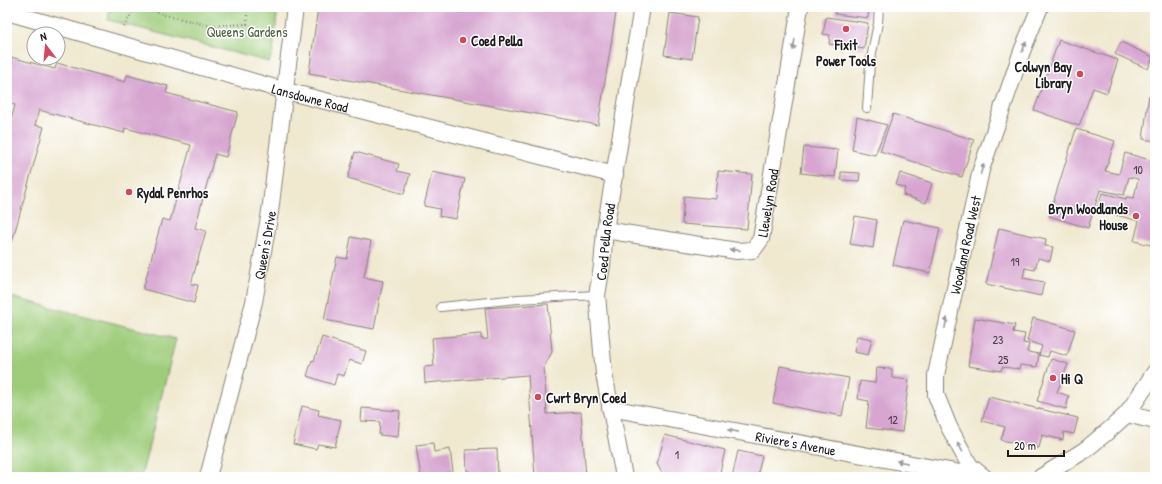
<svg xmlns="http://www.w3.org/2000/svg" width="1162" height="484" font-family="'Patrick Hand',sans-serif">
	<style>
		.green { fill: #9ecc7a; stroke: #5d744b }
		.building { fill: #d7a5d0 }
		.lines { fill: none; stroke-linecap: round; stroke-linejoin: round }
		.service-casing { stroke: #868276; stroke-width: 10 }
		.minor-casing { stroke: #868276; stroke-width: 18 }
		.path { stroke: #868276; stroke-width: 2.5; stroke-dasharray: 1 3; stroke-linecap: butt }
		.service { stroke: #fff; stroke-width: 8 }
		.minor { stroke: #fff; stroke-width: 16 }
		.oneway { fill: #999 }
		.poi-dot { fill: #d1495b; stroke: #fff; stroke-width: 1.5 }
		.labels { text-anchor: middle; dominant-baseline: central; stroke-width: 3; stroke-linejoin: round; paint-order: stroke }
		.number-label { font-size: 12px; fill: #4b3e49 }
		.park-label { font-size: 14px; fill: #506242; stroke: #fff }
		.poi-label { font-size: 14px; font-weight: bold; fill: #1c1c1c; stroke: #fff; text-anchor: start }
		.street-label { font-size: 14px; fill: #1c1c1c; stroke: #fff }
	</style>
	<rect width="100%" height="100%" fill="#fff"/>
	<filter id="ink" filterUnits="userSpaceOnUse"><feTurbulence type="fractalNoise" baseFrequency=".025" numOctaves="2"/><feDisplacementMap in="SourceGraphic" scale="8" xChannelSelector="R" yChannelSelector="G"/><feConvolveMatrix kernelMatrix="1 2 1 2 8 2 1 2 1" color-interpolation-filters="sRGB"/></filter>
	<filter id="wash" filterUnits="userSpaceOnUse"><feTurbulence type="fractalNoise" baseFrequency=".012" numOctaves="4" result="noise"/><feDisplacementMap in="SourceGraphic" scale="16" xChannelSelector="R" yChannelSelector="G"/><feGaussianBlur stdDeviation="0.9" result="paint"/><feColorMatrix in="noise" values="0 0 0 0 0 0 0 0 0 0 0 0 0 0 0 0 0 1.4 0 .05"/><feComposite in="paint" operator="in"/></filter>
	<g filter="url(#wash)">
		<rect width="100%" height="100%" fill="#f0e9d0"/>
		<path class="green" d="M110,7H278L273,52L269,62L108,20Z
			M7,296L176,339L141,477H7Z"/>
		<g id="blocks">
			<path class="building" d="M318,7H617L598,125L309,73Z
				M694,7H707V10Z
				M836,7H869L868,18L835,14Z
				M670,13L698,17L692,59L664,55Z
				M826,17L868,23L864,49L829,44L830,35L823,34Z
				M1059,40L1118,60L1107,93L1093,88L1079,126L1034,110Z
				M1121,42L1153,57L1148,69L1115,54Z
				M7,56L55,69L57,63L125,82L127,75L168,86L166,93L238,112L226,157L215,154L195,228L206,231L191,284L198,285L194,303L143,289L162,219L170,221L191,145L125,128L124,133L39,110L35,125L44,127L12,242L7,241V135L15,105L7,103Z
				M1149,95L1155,96V141L1143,139Z
				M893,114L974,140L962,177L880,151Z
				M857,117L887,125L875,155L852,150Z
				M1076,129L1115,141L1105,171L1119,174L1125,153L1154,161L1153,164H1155V246L1134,241L1139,221L1097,210L1102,193L1126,199V197L1134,198L1138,179L1129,177L1124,195L1100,190L1088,228L1049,216Z
				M804,147L838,150L835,177L801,173Z
				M355,152L399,164L397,171L410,174L404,194L348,178Z
				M718,171L752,174L747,229L682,224L684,196L716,199Z
				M432,172L465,179L456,219L439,216L440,209L424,206Z
				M841,172L860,173L859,181L841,180Z
				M900,173L932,183L926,203L903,195L905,188L896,185Z
				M855,216L877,220L873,248L850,244Z
				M903,220L940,228L930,273L893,265Z
				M999,228L1046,239L1045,246L1053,247L1050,261L1038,258L1035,270L1025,268L1023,278L1044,282L1041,296L986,284Z
				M351,237L371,241L364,277L383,281L374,329L324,320L337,257L347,259Z
				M548,304L552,352L544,367L547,414L581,412L586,477H535L528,375L425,383L424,367L434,366L432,338L481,334V339H488L485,308Z
				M975,318L1015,325L1013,332L1025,334L1023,343L1029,344L1027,352L1039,354L1037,367L1020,365L1019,369L1002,367L1001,371L968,366Z
				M1033,318L1075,330L1067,356L1050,351L1048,357L1039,355L1042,346L1027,341Z
				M857,336L872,339L868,355L854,352Z
				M322,337L366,351L362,364L349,360L344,376L337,374L334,385L307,376L312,360L314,361Z
				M1051,359L1068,364L1057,392L1069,396L1066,409L1037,401Z
				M780,366L849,378L842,416L773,403Z
				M877,368L892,369V378L909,380L902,432L866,428L869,401L858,399L860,381L875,383Z
				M989,397L1078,418L1074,434L1064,432L1063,440L1042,435L1039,448L1001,440L1005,427L982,421Z
				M302,406L319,410L318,415L341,420L335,447L318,444L316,449L293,444Z
				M362,408L400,411L398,437L379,435L380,422L361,421Z
				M665,435L725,450L719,477H669L663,475L657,464Z
				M433,443L434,452L450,449L453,472L445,473L446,477H421L416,445Z
				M497,449L498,477H472L471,471H467L466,450Z
				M738,451L762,456L757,477H732Z"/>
		</g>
	</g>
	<g filter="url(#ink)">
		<use href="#blocks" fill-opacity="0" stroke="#868276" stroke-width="1"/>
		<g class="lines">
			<g class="service-casing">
				<path id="service" d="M867,108L870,63L878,23L879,7
					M441,307L518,299L597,295"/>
			</g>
			<g class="minor-casing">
				<g id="minor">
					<path id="s1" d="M7,12L286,91L615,175"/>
					<path id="s2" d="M605,230L737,251L753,250L761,239L800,7"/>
					<path id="s3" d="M610,408L982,477"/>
					<path d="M1127,414L1155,421"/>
					<path id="s4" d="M208,477L254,302L270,212L295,7"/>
					<path id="s5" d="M624,477L604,374L597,295L602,266L605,230L642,7"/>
					<path id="s6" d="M984,477L970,466L949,427L936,395V375L981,170L1022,51L1040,7"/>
					<path d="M1041,477L1085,450L1108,431L1127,414L1155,372"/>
				</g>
			</g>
			<path class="path" d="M146,7L165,15L211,26L247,24L258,31L274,38
				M247,7V24
				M124,27L135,7"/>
			<use href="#service" class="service"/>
			<use href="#minor" class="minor"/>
		</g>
		<defs><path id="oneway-solid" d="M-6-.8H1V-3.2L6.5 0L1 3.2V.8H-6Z"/></defs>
		<g class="oneway">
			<use href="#oneway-solid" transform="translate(794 45) rotate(99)"/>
			<use href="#oneway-solid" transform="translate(1024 47) rotate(-68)"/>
			<use href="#oneway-solid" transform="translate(982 169) rotate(-74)"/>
			<use href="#oneway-solid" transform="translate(735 250) rotate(-175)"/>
			<use href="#oneway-solid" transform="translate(946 323) rotate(-77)"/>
			<use href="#oneway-solid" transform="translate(733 431) rotate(-169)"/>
			<use href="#oneway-solid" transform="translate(960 447) rotate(-118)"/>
			<use href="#oneway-solid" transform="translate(902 462) rotate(-169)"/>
		</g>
	</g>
	<g class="poi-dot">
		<circle cx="846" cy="29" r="4"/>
		<circle cx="463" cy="40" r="4"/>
		<circle cx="1080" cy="74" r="4"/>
		<circle cx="129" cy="192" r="4"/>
		<circle cx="1136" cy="216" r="4"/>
		<circle cx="1053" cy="378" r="4"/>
		<circle cx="538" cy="397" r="4"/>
	</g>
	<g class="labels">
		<g class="number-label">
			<text x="1138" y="169">10</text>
			<text x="1015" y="261">19</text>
			<text x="998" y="339">23</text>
			<text x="1003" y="359">25</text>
			<text x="893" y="419">12</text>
			<text x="677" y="454">1</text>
		</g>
		<g class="park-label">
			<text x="247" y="31">Queens Gardens</text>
		</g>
		<g class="poi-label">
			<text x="471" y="40">Coed Pella</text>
			<text x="846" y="44" text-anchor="middle">Fixit<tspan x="846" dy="16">Power Tools</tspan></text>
			<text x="1072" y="66" text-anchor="end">Colwyn Bay<tspan x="1072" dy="16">Library</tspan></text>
			<text x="137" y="192">Rydal Penrhos</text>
			<text x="1128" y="208" text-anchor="end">Bryn Woodlands<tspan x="1128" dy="16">House</tspan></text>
			<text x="1061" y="378">Hi Q</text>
			<text x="546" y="397">Cwrt Bryn Coed</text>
		</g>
		<g class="street-label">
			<text stroke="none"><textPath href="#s1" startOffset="315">Lansdowne Road</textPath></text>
			<text stroke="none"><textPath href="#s2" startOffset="200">Llewelyn Road</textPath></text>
			<text stroke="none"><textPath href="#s5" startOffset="238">Coed Pella Road</textPath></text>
			<text stroke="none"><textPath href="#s4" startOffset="239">Queen's Drive</textPath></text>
			<text stroke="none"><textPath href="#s6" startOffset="250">Woodland Road West</textPath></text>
			<text stroke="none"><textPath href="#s3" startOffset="189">Riviere's Avenue</textPath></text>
		</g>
	</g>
	<rect width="1162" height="484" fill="none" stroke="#fff" stroke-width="24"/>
	<g transform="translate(46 46) rotate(344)"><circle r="19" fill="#ffffff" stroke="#a4a4a4"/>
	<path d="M0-3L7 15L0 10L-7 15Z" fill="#d1495b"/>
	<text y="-6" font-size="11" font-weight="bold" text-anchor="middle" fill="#1c1c1c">N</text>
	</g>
	<path d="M1008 450v6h56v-6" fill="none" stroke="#1c1c1c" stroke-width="2"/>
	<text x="1014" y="450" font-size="12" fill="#1c1c1c" stroke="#ffffff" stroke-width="3" paint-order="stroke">20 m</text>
</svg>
